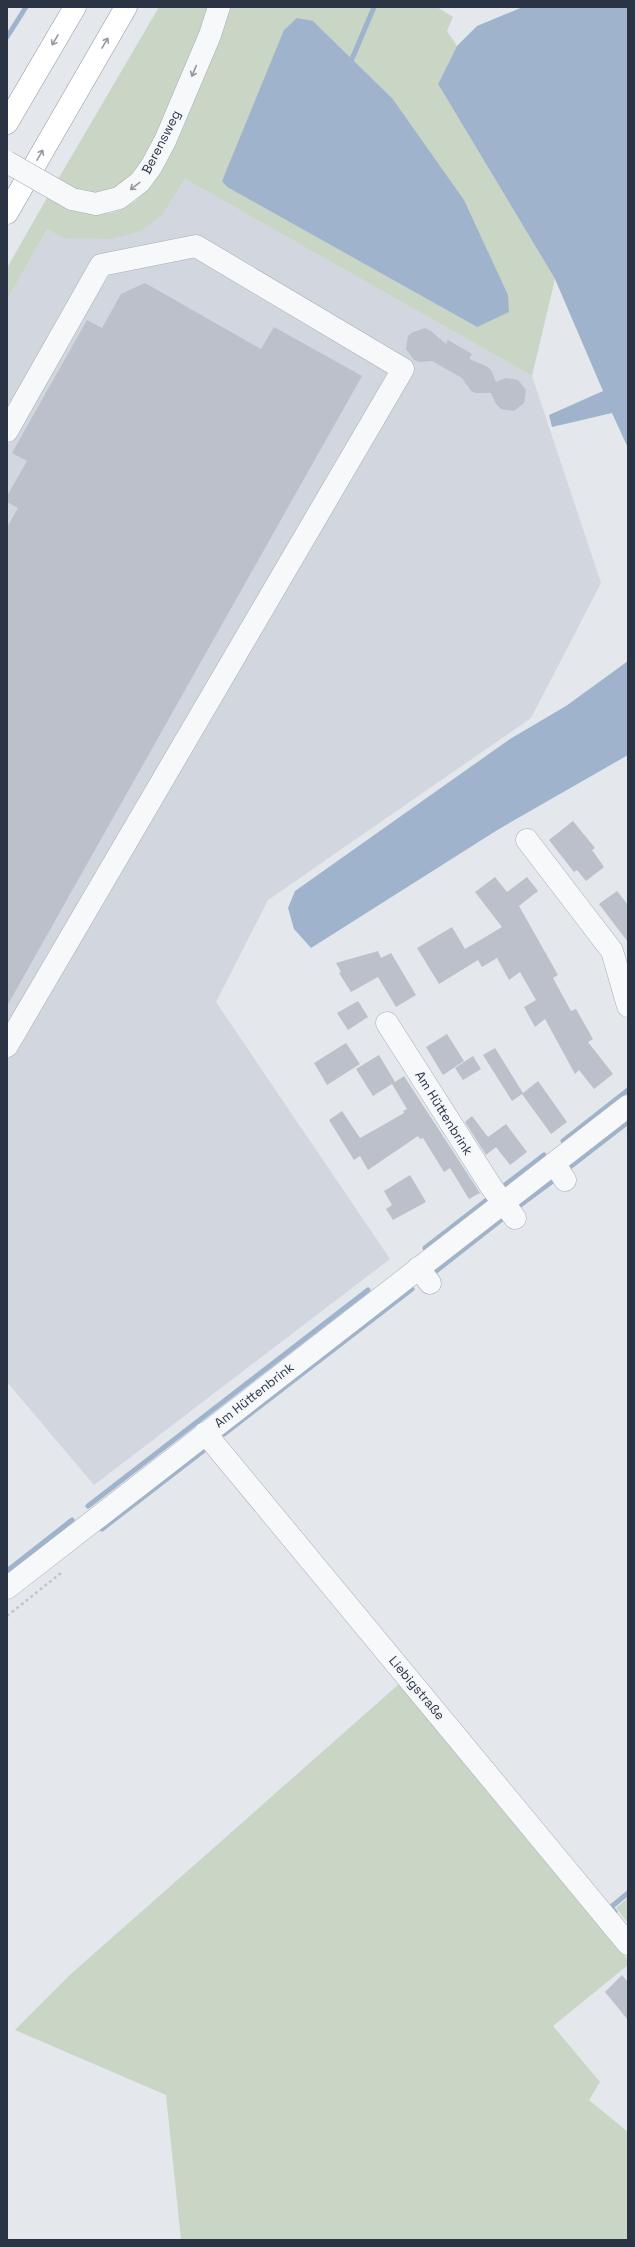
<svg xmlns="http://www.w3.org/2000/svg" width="635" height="2247" font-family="'Space Grotesk',sans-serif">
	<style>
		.built { fill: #d2d6de }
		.green { fill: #c9d6c5; fill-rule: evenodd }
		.water { fill: #9fb4cc }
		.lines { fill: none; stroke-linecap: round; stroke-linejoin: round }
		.stream { stroke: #9fb4cc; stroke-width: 5 }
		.building { fill: #bbc0ca }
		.minor-casing { stroke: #a9aeb7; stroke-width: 23 }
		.highway-casing { stroke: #8b94a3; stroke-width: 23 }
		.path { stroke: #c2c5cb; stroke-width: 2.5; stroke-dasharray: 3 3; stroke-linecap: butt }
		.minor { stroke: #f7f8fa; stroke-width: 22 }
		.highway { stroke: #fff; stroke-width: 22 }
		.minor-bridge-casing { stroke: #a9aeb7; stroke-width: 23; stroke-linecap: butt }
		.minor-bridge { stroke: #f7f8fa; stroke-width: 22 }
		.oneway { stroke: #959aa2 }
		.oneway2 { stroke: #9196a0 }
		.labels { text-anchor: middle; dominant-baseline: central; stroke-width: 4; stroke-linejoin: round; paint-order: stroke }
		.street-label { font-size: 13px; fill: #2b3445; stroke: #f4f6f9 }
	</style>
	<rect width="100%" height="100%" fill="#e4e7ec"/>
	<path class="built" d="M185,179L532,376L601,583L531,718L268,900L216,1002L390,1259L94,1485L7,1382V300L47,229L163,214Z"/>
	<path class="green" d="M159,7H209C195,45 150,176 114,190C105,194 87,196 78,193C71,191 63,184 57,181Z
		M228,7H437L453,17L447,31L457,46L438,84L555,279L532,376L185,179L163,214L139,232L111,239L64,238L47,229L7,300V268L48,196C98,224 127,221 161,172ZM313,21L392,98L477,327L227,187L222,180Z
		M399,1684L628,1960V1965L553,2026L600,2082L589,2100L628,2132V2240H181L166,2095L15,2030L72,1973Z
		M628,1898V1923L616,1908Z"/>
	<path class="water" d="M523,7H628V448L612,413L552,427L549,415L603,391L555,279L438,84L457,46L477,26Z
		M297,18L313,21L392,98L464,200L508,295L509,312L477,327L227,187L222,181L284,30Z
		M628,661V755L499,829L311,948L294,929L288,908L295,891L510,739L566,706Z"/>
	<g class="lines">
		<path class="stream" d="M7,37L26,7
			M352,59L374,7
			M563,1141L628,1090
			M566,1170L628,1122
			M505,1185L544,1155
			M515,1209L554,1180
			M425,1248L488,1199
			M431,1275L506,1216
			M224,1434L412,1289
			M88,1506L368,1290
			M102,1529L203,1451
			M7,1571L72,1520
			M615,1912L611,1907L628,1893"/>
	</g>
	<path class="building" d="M145,283L261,349L274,327L362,376L7,1006V527L18,508L7,502V496L27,461L12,453L87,320L102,328L121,294Z
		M425,328L431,331L446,344L448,340L472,354L469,359L486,366L491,370L496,382L506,378L518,380L526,390L524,403L514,411L501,409L496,404L491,393H476L471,391L462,378L432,361L420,362L414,360L406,349L408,336L413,332Z
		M573,821L595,848L592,850L604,867L586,881L577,870L574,872L549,840Z
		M495,877L507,892L527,877L538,891L519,906L558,975L553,978L571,1011L576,1009L593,1039L588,1042L613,1074L594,1089L579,1070L575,1074L545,1019L535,1027L524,1007L536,1000L520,972L509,980L497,958L482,967L478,960L439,984L417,948L452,927L465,949L502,927L475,892Z
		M617,891L628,905V942L599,904Z
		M378,951L381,958L391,953L416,995L396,1007L378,977L351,992L339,973L341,972L336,963Z
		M358,1001L368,1017L348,1030L337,1013Z
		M447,1034L464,1061L443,1075L426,1047Z
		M346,1043L360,1064L327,1085L314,1063Z
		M495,1048L523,1093L538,1081L567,1122L551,1134L522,1094L512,1101L483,1055Z
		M379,1055L395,1082L373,1096L356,1069Z
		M473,1056L481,1069L463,1080L455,1068Z
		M404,1076L480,1193L469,1199L450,1168L444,1172L423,1138L420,1139L418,1136L368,1170L360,1156L354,1160L329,1120L342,1111L360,1138L378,1128L404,1113L403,1111L407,1109L392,1084Z
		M472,1116L488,1137L506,1124L527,1152L510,1165L496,1147L486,1155L465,1122Z
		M410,1175L426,1202L393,1220L386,1209L392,1205L384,1191Z
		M622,1975L628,1982V2020L605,1992Z"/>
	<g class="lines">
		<g class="minor-casing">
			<path id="minor" d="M72,199L96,204L119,198L140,182L151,167L165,141L210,35L219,7
				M7,431L101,265L196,246L403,369L7,1046
				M527,840L612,951L628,1006
				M387,1023L492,1188L515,1218
				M554,1163L565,1180
				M418,1268L430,1283
				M205,1433L628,1944
				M7,1588L628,1106"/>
		</g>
		<g class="highway-casing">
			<path id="highway" d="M7,123L75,7
				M7,213L126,7"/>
		</g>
		<path class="path" d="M7,1616L61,1573"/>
		<use href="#minor" class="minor"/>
		<use href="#highway" class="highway"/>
		<g class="minor-bridge-casing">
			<path id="minor-bridge" d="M7,162L72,199"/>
		</g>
		<use href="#minor-bridge" class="minor-bridge"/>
	</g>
	<defs><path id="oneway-shaft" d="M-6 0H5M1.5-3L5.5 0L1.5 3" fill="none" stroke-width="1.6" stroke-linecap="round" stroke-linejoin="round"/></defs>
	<g class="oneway">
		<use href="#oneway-shaft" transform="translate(55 40) rotate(121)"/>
		<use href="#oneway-shaft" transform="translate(105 43) rotate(-59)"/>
		<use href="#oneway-shaft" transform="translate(40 155) rotate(-60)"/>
	</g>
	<g class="oneway2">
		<use href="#oneway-shaft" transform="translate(194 71) rotate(113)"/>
		<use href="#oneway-shaft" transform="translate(135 186) rotate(142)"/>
	</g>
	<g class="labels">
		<g class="street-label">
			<text transform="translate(161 142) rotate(-63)">Berensweg</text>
			<text transform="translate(444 1113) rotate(58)">Am Hüttenbrink</text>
			<text transform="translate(254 1395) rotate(-38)">Am Hüttenbrink</text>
			<text transform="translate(417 1688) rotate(50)">Liebigstraße</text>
		</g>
	</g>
	<rect width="635" height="2247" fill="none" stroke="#2b3445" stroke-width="16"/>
</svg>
